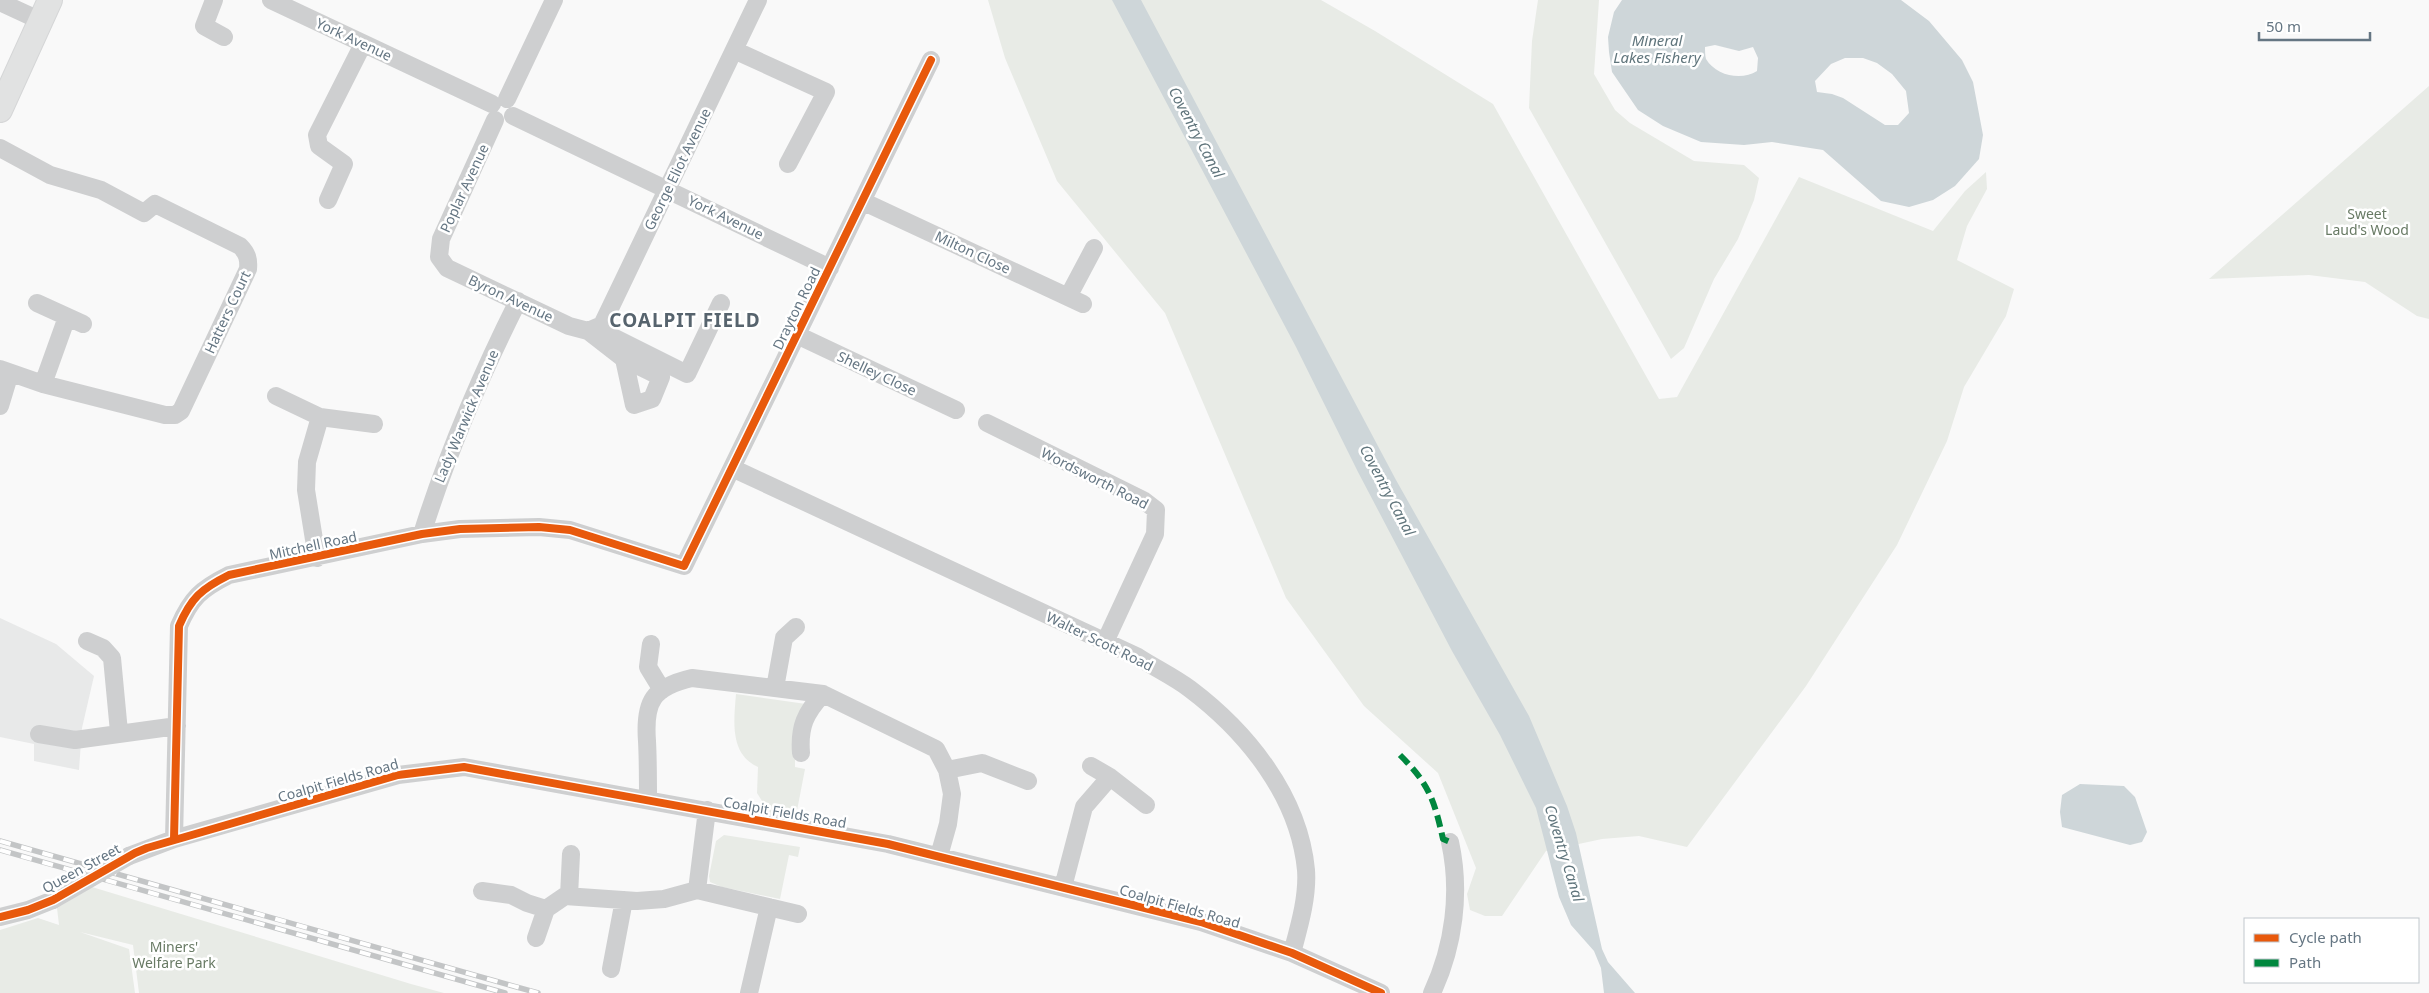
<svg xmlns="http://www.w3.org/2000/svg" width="2429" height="993" font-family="'Noto Sans',sans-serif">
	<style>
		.built { fill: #e8e9e9 }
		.green { fill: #e8ebe6 }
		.water { fill: #ced6d9; fill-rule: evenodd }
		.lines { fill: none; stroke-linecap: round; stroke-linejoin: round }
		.secondary-casing { stroke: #d5d6d7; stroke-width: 26 }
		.street { stroke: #cecfd0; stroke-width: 18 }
		.secondary { stroke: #e1e2e2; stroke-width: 24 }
		.rail-casing { stroke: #c3c5c6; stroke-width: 5.5 }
		.rail { stroke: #fff; stroke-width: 4; stroke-dasharray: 11; stroke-linecap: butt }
		.street-bridge { stroke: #cecfd0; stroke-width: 18 }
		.quiet { stroke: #00873e; stroke-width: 6; stroke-dasharray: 12 6; stroke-linecap: butt }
		.cycleway-casing { stroke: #fff; stroke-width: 11 }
		.cycleway { stroke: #e8590c; stroke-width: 8 }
		.labels { text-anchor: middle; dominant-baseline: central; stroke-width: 5; stroke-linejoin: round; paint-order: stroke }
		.street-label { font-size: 14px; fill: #657683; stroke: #fff }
		.park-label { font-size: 14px; fill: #687a64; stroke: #fff }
		.water-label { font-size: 15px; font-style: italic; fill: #60757c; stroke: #fff }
		.district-label { font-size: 19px; font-weight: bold; letter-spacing: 1px; fill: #57646e; stroke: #fff }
	</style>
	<rect width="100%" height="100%" fill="#f9f9f9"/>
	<path class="built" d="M0,618L56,644L94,676L82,728L79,770L34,761V744L0,737Z"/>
	<path class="green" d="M988,0H1321L1375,31L1493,104L1659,399L1677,397L1799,177L1933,231L1965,191L1986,172L1987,189L1967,226L1957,260L2014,289L2006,316L1964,387L1947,441L1897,545L1806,686L1687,847L1639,836L1602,839L1546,851L1502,916H1485L1470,910L1467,894L1476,868L1438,773L1364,706L1286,598L1165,313L1057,181L1005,58Z
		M1538,0H1599L1594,74L1615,110L1630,123L1694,161L1744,165L1759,178L1754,200L1738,239L1714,279L1684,348L1671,359L1529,108L1532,41Z
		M2429,86V319L2417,316L2365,282L2309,275L2209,279Z
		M736,694L806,704L795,738V767L805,769L795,821L759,814L762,801L757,793L758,767C729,754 734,720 736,694Z
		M724,835L800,847L798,857L789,855L780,899L722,887L710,882L709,876L716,841Z
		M92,887L411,984L444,993H139L133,945L80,932L129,949L135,993H0V930L38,918L59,925L57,908Z"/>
	<path class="water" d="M1112,0H1141L1396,480L1529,716L1567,806L1576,833L1602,949L1608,962L1635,993H1604L1601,968L1594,951L1571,925L1559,897L1536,808L1500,735L1452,651L1358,472L1296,347Z
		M1622,0H1901L1929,21L1962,60L1973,82L1983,135L1979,159L1955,186L1933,200L1909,207L1881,201L1823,150L1772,142L1744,145L1701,142L1663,126L1638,110L1612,72L1609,52L1608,37L1614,12ZM1715,45L1739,51L1753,47L1758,58L1757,71C1742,81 1716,76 1706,59C1705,56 1705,50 1705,47ZM1845,58H1863L1877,63L1892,74L1906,91L1909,113L1898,125H1885L1843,98L1832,94L1817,92L1815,81L1831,64Z
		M2080,784L2124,786L2135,797L2147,832L2142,842L2130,845L2062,827L2060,812L2062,795Z"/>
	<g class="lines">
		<g class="secondary-casing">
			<path id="secondary" d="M0,110L50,0"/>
		</g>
		<path class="street" d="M214,0L204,26L224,37
			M271,0L492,104
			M0,2L41,21
			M734,50L826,92L788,164
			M507,99L554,0
			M513,116L830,268
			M495,120L441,239L439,257L447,268L569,326L588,331L624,359L634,405L652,399L661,377L624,359
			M0,148L50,175L101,190L144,213L155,204L240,246C247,253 249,259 248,269L181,411L175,415H165L43,384L0,369
			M328,200L344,164L319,146L317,135L363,44
			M862,201L1083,304
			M1068,297L1094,248
			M37,303L83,324
			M604,327L609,335L687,374L721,303
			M588,331L602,325L758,0
			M797,335L956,410
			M43,384L67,317
			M276,396L320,417L374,424
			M0,406L10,373
			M987,423L1143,500L1156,510L1155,534L1105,642
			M732,468L1138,657C1155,668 1174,677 1190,689C1247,732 1299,796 1306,870C1308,897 1299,927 1292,953
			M422,534C448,451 479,379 518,301
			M317,558L306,490L307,462L320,417
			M87,641L103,648L112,658L119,732
			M651,644L648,667L662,690
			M775,688L784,638L796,627
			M39,734L75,740L177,726
			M801,753C799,727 805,713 823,694
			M1091,766L1110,777L1146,805
			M947,770L982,763L1028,781
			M648,799C648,780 648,760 647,741C644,701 653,687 692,678L823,694L936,749L947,770L952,794L948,824L939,856
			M174,839L179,626C191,598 201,589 229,575L422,534L460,529L539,527L570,530L684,566L931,60
			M129,856L174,839L398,775L464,767L888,844L1201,922L1292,953L1381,993
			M1063,887L1084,807L1110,777
			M697,890L707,810
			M482,891L511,895L527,903L546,909L565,896L637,901L664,899L697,890L798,914
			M569,896L571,854
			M0,917L28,910L53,900
			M536,938L546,909
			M611,969L624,900
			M749,993L769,907
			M1432,993C1454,946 1461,892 1450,842"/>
		<use href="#secondary" class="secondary"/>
		<g class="rail-casing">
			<path id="rail" d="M0,841L538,993
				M0,850L505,993"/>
		</g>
		<use href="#rail" class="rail"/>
		<path class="street-bridge" d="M53,900L129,856"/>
		<path class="quiet" d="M1400,755C1429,784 1434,799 1443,839L1450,842"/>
		<g class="cycleway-casing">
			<path id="cycleway" d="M174,839L179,626C191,598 201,589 229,575L422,534L460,529L539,527L570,530L684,566L931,60
				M0,917L28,910L53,900L135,853L147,848L398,775L464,767L888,844L1201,922L1292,953L1381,993"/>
		</g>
		<use href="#cycleway" class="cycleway"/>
	</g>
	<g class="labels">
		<g class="street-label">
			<text transform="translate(354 39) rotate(25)">York Avenue</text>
			<text transform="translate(677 169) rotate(-64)">George Eliot Avenue</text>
			<text transform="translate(464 188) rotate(-65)">Poplar Avenue</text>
			<text transform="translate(726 217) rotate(26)">York Avenue</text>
			<text transform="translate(973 252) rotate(25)">Milton Close</text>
			<text transform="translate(511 298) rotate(25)">Byron Avenue</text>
			<text transform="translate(796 308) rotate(-64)">Drayton Road</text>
			<text transform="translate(227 312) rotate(-65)">Hatters Court</text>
			<text transform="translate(877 373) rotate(25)">Shelley Close</text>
			<text transform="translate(466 416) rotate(-67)">Lady Warwick Avenue</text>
			<text transform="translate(1095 478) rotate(27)">Wordsworth Road</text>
			<text transform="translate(313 545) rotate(-12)">Mitchell Road</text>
			<text transform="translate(1100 641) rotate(26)">Walter Scott Road</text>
			<text transform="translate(338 780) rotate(-16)">Coalpit Fields Road</text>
			<text transform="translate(785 812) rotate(10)">Coalpit Fields Road</text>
			<text transform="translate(81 868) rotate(-29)">Queen Street</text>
			<text transform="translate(1180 906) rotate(16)">Coalpit Fields Road</text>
		</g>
		<g class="park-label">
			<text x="2367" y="213">Sweet<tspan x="2367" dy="16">Laud's Wood</tspan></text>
			<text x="174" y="946">Miners'<tspan x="174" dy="16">Welfare Park</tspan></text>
		</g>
		<g class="water-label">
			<text x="1657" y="40">Mineral<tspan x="1657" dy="17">Lakes Fishery</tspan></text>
			<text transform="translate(1197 132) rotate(62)">Coventry Canal</text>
			<text transform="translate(1388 490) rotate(62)">Coventry Canal</text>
			<text transform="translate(1565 853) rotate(73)">Coventry Canal</text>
		</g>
		<g class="district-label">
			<text x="685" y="320">COALPIT FIELD</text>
		</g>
	</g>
	<rect x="2244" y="918" width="175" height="65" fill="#ffffff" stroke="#c1c8cd"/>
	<rect x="2254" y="934" width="25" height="8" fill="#e8590c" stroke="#c1c8cd"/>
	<text x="2289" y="943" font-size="15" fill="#657683">Cycle path</text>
	<rect x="2254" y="959" width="25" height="8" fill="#00873e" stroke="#c1c8cd"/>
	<text x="2289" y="968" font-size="15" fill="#657683">Path</text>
	<path d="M2259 32v8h111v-8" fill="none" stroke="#657683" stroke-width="2.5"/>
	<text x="2266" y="32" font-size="15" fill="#657683" stroke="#ffffff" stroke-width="4" paint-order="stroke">50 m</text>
</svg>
